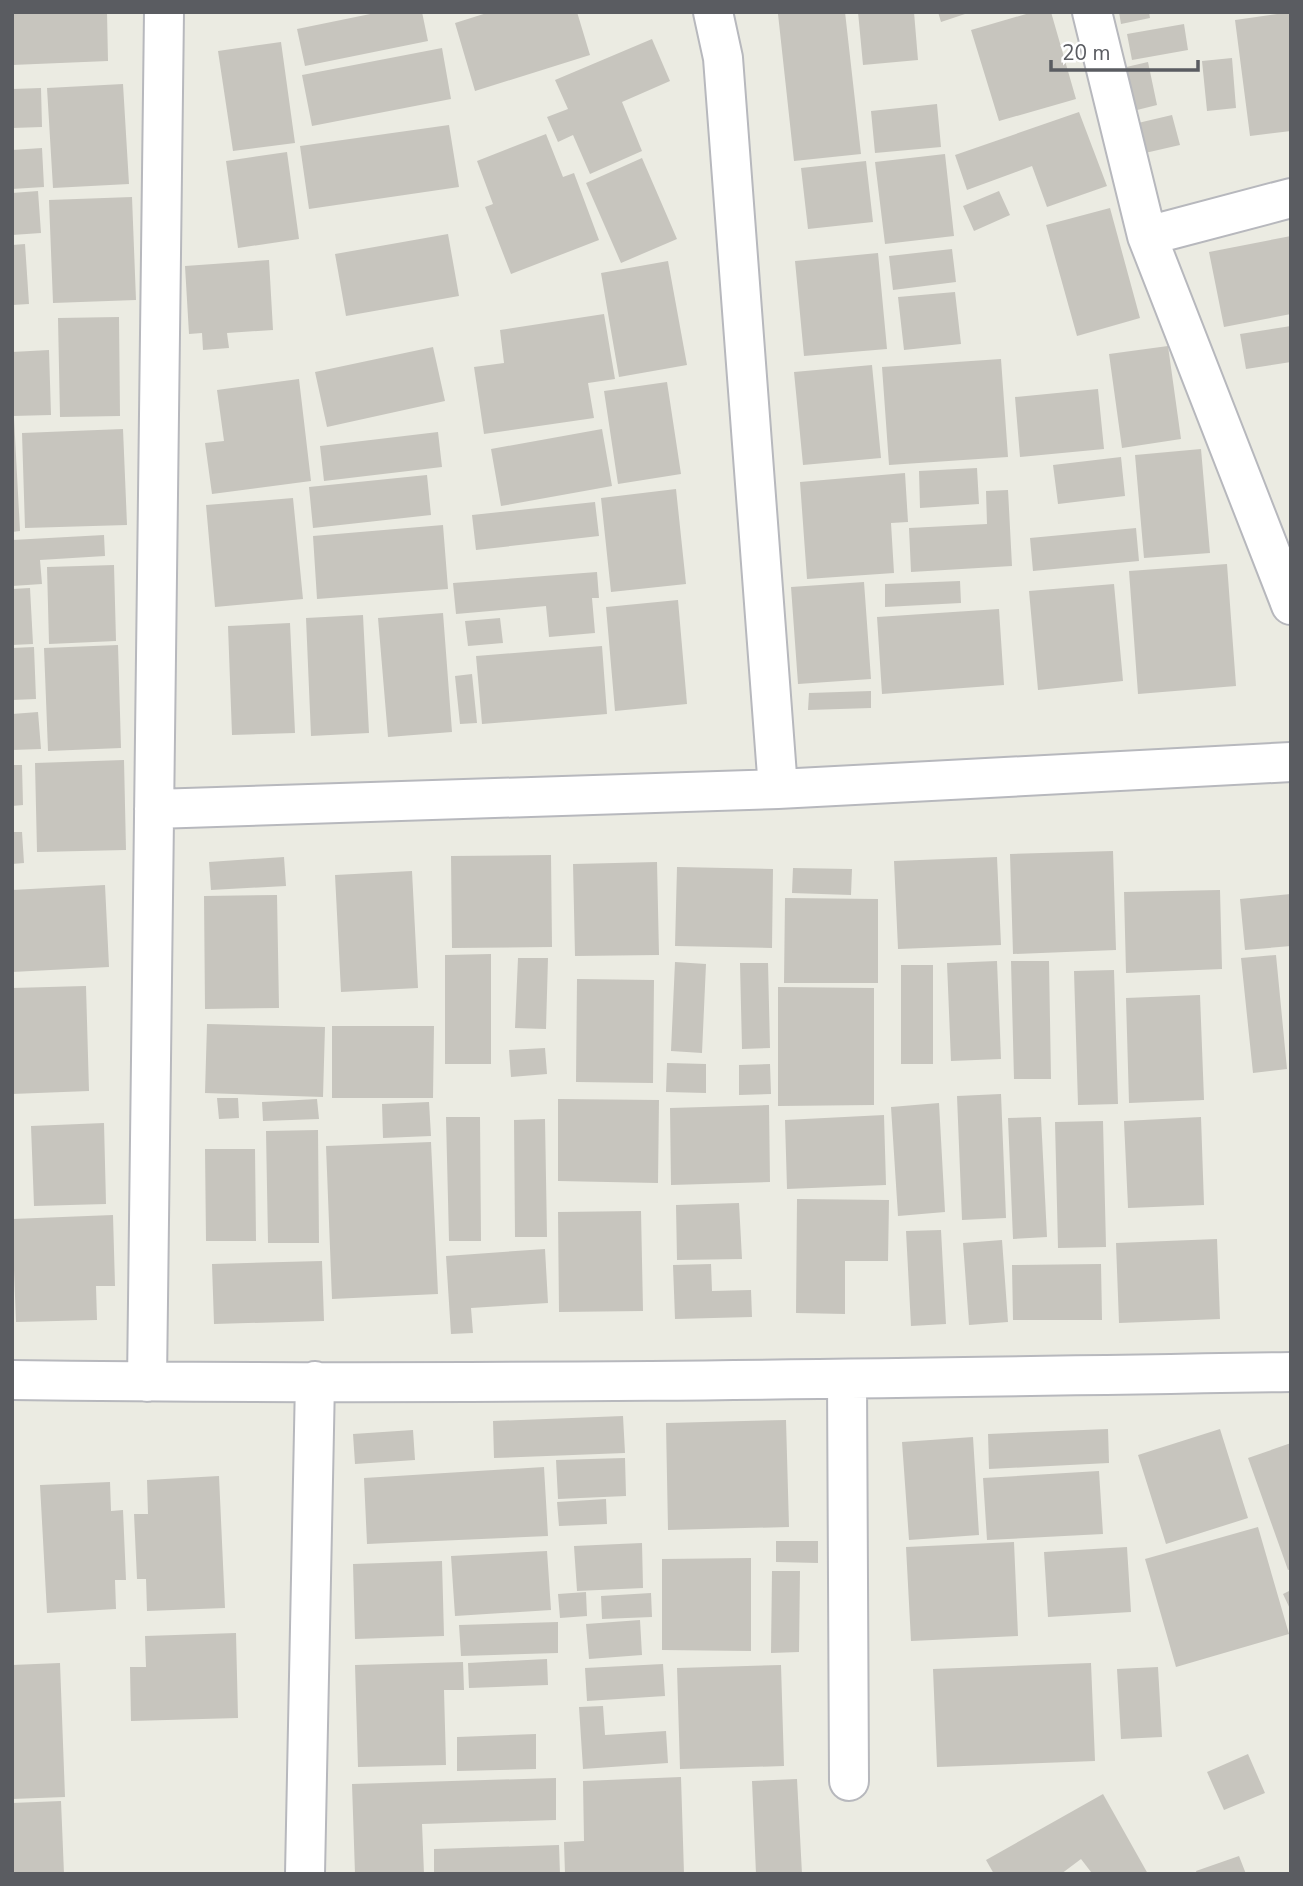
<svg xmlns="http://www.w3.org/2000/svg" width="1303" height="1886" font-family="'Nunito Sans',sans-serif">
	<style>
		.building { fill: #c7c5be }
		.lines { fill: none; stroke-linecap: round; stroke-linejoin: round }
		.minor-casing { stroke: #b7b8bd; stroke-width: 42 }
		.minor { stroke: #fff; stroke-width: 38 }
	</style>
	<rect width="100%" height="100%" fill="#ebebe2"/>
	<path class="building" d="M12,12H107L108,61L12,65Z
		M380,12H422L428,41L305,66L297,29Z
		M490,12H577L590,55L475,91L455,23Z
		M794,12H845L861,154L794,161L778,14Z
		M858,12H914L918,60L863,65Z
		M938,12H967L968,13L941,22Z
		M1033,12H1051L1076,99L999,121L971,30Z
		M1119,12H1149L1150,18L1121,24Z
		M1291,12V131L1250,136L1235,20Z
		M1184,24L1188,50L1132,60L1127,34Z
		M652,39L670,81L622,102L642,151L590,174L573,135L558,142L547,117L568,109L555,80Z
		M281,42L295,143L233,151L218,51Z
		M442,48L451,99L312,126L302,75Z
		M1232,58L1236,108L1207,111L1202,61Z
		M1148,62L1157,105L1133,111L1122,68Z
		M123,84L129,184L53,188L47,88Z
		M41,88L42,127L12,128V89Z
		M937,104L941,147L875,153L871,111Z
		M1079,112L1107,186L1047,207L1032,166L967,190L955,155Z
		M1172,115L1180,145L1145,153L1138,123Z
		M449,125L459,187L309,209L300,146Z
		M546,134L563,177L574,173L599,240L511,274L485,207L493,204L477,161Z
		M42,148L44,187L12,189V150Z
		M287,152L299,239L238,248L226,161Z
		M945,154L954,236L885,244L875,162Z
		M642,158L677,239L621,263L586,183Z
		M866,161L873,222L808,229L801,168Z
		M38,191L41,233L12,235V193Z
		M999,191L1010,215L974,231L963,206Z
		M132,197L136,300L53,303L49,200Z
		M1110,208L1140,318L1077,336L1046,225Z
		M448,234L459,296L346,316L335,254Z
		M1291,236V314L1224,327L1209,252Z
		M25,244L29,304L12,305V245Z
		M952,249L956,282L893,290L889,256Z
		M878,253L887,349L804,356L795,261Z
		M269,260L273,330L227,333L229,348L203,350L202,333L189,334L185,266Z
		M668,261L687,365L619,377L601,273Z
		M955,292L961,344L904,350L898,297Z
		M604,314L615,379L588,383L594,418L484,434L474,367L504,363L500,330Z
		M119,317L120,416L60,417L58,318Z
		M1291,326V362L1246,369L1240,334Z
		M1168,346L1181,439L1122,448L1109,354Z
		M433,347L445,401L327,427L315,372Z
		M49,350L51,415L12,416V352Z
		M1001,359L1008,457L889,465L882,367Z
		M872,365L881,458L803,465L794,372Z
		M299,379L311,481L212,494L205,443L224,441L217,390Z
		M667,382L681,474L618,484L604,391Z
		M1098,389L1104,449L1020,457L1015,397Z
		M12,418H14L20,531L12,532Z
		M123,429L127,525L25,528L22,433Z
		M602,429L612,486L501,506L491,449Z
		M438,432L442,467L324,481L320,446Z
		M1201,449L1210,553L1144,558L1135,455Z
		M1121,457L1125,496L1058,504L1053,465Z
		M977,468L979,504L920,508L919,471Z
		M905,473L908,522L891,523L894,573L807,579L800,482Z
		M427,475L431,515L313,528L309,487Z
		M676,489L686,584L611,592L601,498Z
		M1008,490L1012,566L911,572L909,528L987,524L986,491Z
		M293,498L303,599L215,607L206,505Z
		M595,502L599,536L476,550L472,515Z
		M443,525L448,589L317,599L313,536Z
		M1136,528L1139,561L1033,571L1030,538Z
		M104,535L105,556L40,560L42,584L12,586V540Z
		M1227,564L1236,686L1138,694L1129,571Z
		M114,565L116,641L49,644L47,567Z
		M597,572L599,598H592L595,633L549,637L546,606L456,614L453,583Z
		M960,581L961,603L885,607V584Z
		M864,582L871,679L798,684L791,587Z
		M1114,584L1123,681L1038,690L1029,591Z
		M30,588L33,644L12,645V589Z
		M678,600L687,704L615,711L606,607Z
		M999,609L1004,685L882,694L877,617Z
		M443,613L452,732L388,737L378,618Z
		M363,615L369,733L311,736L306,618Z
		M500,618L503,643L468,646L465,621Z
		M290,623L295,733L232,735L228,626Z
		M118,645L121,748L48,751L44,648Z
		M602,646L607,714L482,724L476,656Z
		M34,647L36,699L12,700V648Z
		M472,674L477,723L460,724L455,676Z
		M871,691V708L808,710L809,693Z
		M38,712L41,749L12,750V714Z
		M124,760L126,850L37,852L35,763Z
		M12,765H22L23,805L12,806Z
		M12,832H22L24,863L12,864Z
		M1113,851L1116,950L1013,954L1010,854Z
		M551,855L552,947L452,948L451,856Z
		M284,857L286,886L211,890L209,862Z
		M997,857L1001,945L898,949L894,861Z
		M657,862L659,955L575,956L573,864Z
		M677,867L773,869L772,948L675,946Z
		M793,868L852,869L851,895L792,893Z
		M412,871L418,988L341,992L335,875Z
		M105,885L109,967L12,972V890Z
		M1220,890L1222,969L1126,973L1124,892Z
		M1291,894V946L1245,950L1240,899Z
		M277,895L279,1008L205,1009L204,896Z
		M785,898L878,899V983H784Z
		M491,954V1064H445V955Z
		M1276,955L1287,1069L1253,1073L1241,958Z
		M518,958H548L546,1029L515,1028Z
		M997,961L1001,1059L951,1061L947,963Z
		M1011,961H1049L1051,1079H1014Z
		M675,962L706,964L702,1053L671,1051Z
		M740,963H768L770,1048L742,1049Z
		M901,965H933V1064H901Z
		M1114,970L1118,1104L1078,1105L1074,971Z
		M577,979L654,980L653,1083L576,1082Z
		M86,986L89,1091L12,1094V988Z
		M778,987L874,988V1105L778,1106Z
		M1200,995L1204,1100L1129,1103L1126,998Z
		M207,1024L325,1027L323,1097L205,1093Z
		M332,1026H434L433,1098H332Z
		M545,1048L547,1074L511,1077L509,1050Z
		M667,1063L706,1064V1093L666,1092Z
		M770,1064L771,1094L739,1095V1065Z
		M1001,1094L1006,1218L962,1220L957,1096Z
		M217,1098H238L239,1118L219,1119Z
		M317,1099L319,1119L263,1121L262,1102Z
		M558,1099L659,1100L658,1183L558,1181Z
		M429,1102L431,1136L383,1138L382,1104Z
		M939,1103L945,1212L898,1216L891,1107Z
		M769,1105L770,1182L671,1185L670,1108Z
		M884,1115L886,1185L787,1189L785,1120Z
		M446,1117H480L481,1241H449Z
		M1041,1117L1047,1237L1013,1239L1008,1118Z
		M1201,1117L1204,1205L1128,1208L1124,1121Z
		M545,1119L547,1237H515L514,1120Z
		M1103,1121L1106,1247L1058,1248L1055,1122Z
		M104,1123L106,1204L34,1206L31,1126Z
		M318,1130L319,1243H268L266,1131Z
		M431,1142L438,1294L332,1299L326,1146Z
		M205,1149H255L256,1241H206Z
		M797,1199L889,1200L888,1261H845V1314L796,1313Z
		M739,1203L742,1259L677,1260L676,1205Z
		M641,1211L643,1311L559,1312L558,1212Z
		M113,1215L115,1286H96L97,1320L16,1322L12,1219Z
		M941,1230L946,1324L911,1326L906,1231Z
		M1217,1239L1220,1319L1119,1323L1116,1243Z
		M1002,1240L1008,1322L969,1325L963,1243Z
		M545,1249L548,1303L471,1308L473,1333L451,1334L446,1256Z
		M322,1261L324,1321L214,1324L212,1264Z
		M711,1264L712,1291L751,1290L752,1317L675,1319L673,1265Z
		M1101,1264L1102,1320H1013L1012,1265Z
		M623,1416L625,1453L494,1458L493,1421Z
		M786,1420L789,1527L668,1530L666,1423Z
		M1108,1429L1109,1463L989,1469L988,1434Z
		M1220,1429L1248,1518L1166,1544L1138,1455Z
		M413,1430L415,1460L355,1464L353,1434Z
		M973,1437L979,1535L909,1540L902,1442Z
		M1291,1443V1569L1288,1570L1248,1458Z
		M625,1458L626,1496L558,1499L556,1460Z
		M544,1467L548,1536L367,1544L364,1478Z
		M1099,1471L1103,1534L987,1540L983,1478Z
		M219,1476L225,1608L147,1611L146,1579H137L134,1514H148L147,1480Z
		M110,1482L111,1511L123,1510L126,1580H115L116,1609L47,1613L40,1485Z
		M606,1499L607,1524L559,1526L557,1502Z
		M1258,1527L1289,1634L1176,1667L1145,1559Z
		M776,1541H818V1563L776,1562Z
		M1014,1542L1018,1636L911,1641L906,1547Z
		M642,1543L643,1588L577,1591L574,1546Z
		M1127,1547L1131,1612L1048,1617L1044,1552Z
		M547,1551L551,1610L455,1616L451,1556Z
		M751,1558V1651L662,1650V1559Z
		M442,1561L444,1636L355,1639L353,1564Z
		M772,1571H800L799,1652L771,1653Z
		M1291,1590V1611L1283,1594Z
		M586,1592L587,1616L560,1618L558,1594Z
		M651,1593L652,1617L602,1619L601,1596Z
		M640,1620L642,1655L589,1659L586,1624Z
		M558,1622V1653L461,1656L459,1625Z
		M236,1633L238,1718L131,1721L130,1667H146L145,1636Z
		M547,1659L548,1685L469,1688L468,1663Z
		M463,1662L464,1690H444L446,1765L358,1767L355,1665Z
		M60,1663L65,1797L12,1799V1665Z
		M1091,1663L1095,1761L937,1767L933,1669Z
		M663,1664L665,1696L587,1701L585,1668Z
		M781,1665L784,1766L680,1769L677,1668Z
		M1158,1667L1162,1737L1121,1739L1117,1669Z
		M603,1706L605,1735L666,1731L668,1763L583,1769L579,1707Z
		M536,1734V1769L457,1771V1737Z
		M1248,1754L1265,1793L1224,1810L1207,1772Z
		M681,1777L684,1874H565L564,1842L584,1841L583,1781Z
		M556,1778V1820L422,1824L424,1874H355L352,1784Z
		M797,1779L802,1874H756L752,1781Z
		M1103,1794L1148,1874H1089L1091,1872L1081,1859L1061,1874H994L986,1860Z
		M61,1801L64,1874H12V1803Z
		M559,1845L560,1874H434V1849Z
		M1239,1856L1246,1874H1197L1196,1871Z"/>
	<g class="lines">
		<g class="minor-casing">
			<path id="minor" d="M713,12L723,58L778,789
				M1092,12L1147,236L1291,605
				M1147,236L1291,198
				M154,809L778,789L1291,762
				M847,1379L849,1781
				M12,1380C438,1386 865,1379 1291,1372
				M147,1382L164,12
				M305,1874L315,1381"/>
		</g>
		<use href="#minor" class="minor"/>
	</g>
	<rect width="1303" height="1886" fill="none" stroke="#5a5c61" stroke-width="28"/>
	<path d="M1051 60v10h147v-10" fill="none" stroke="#5a5c61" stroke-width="3.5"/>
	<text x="1062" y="60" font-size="21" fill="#5a5c61" stroke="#ffffff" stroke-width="5" paint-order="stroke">20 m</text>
</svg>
